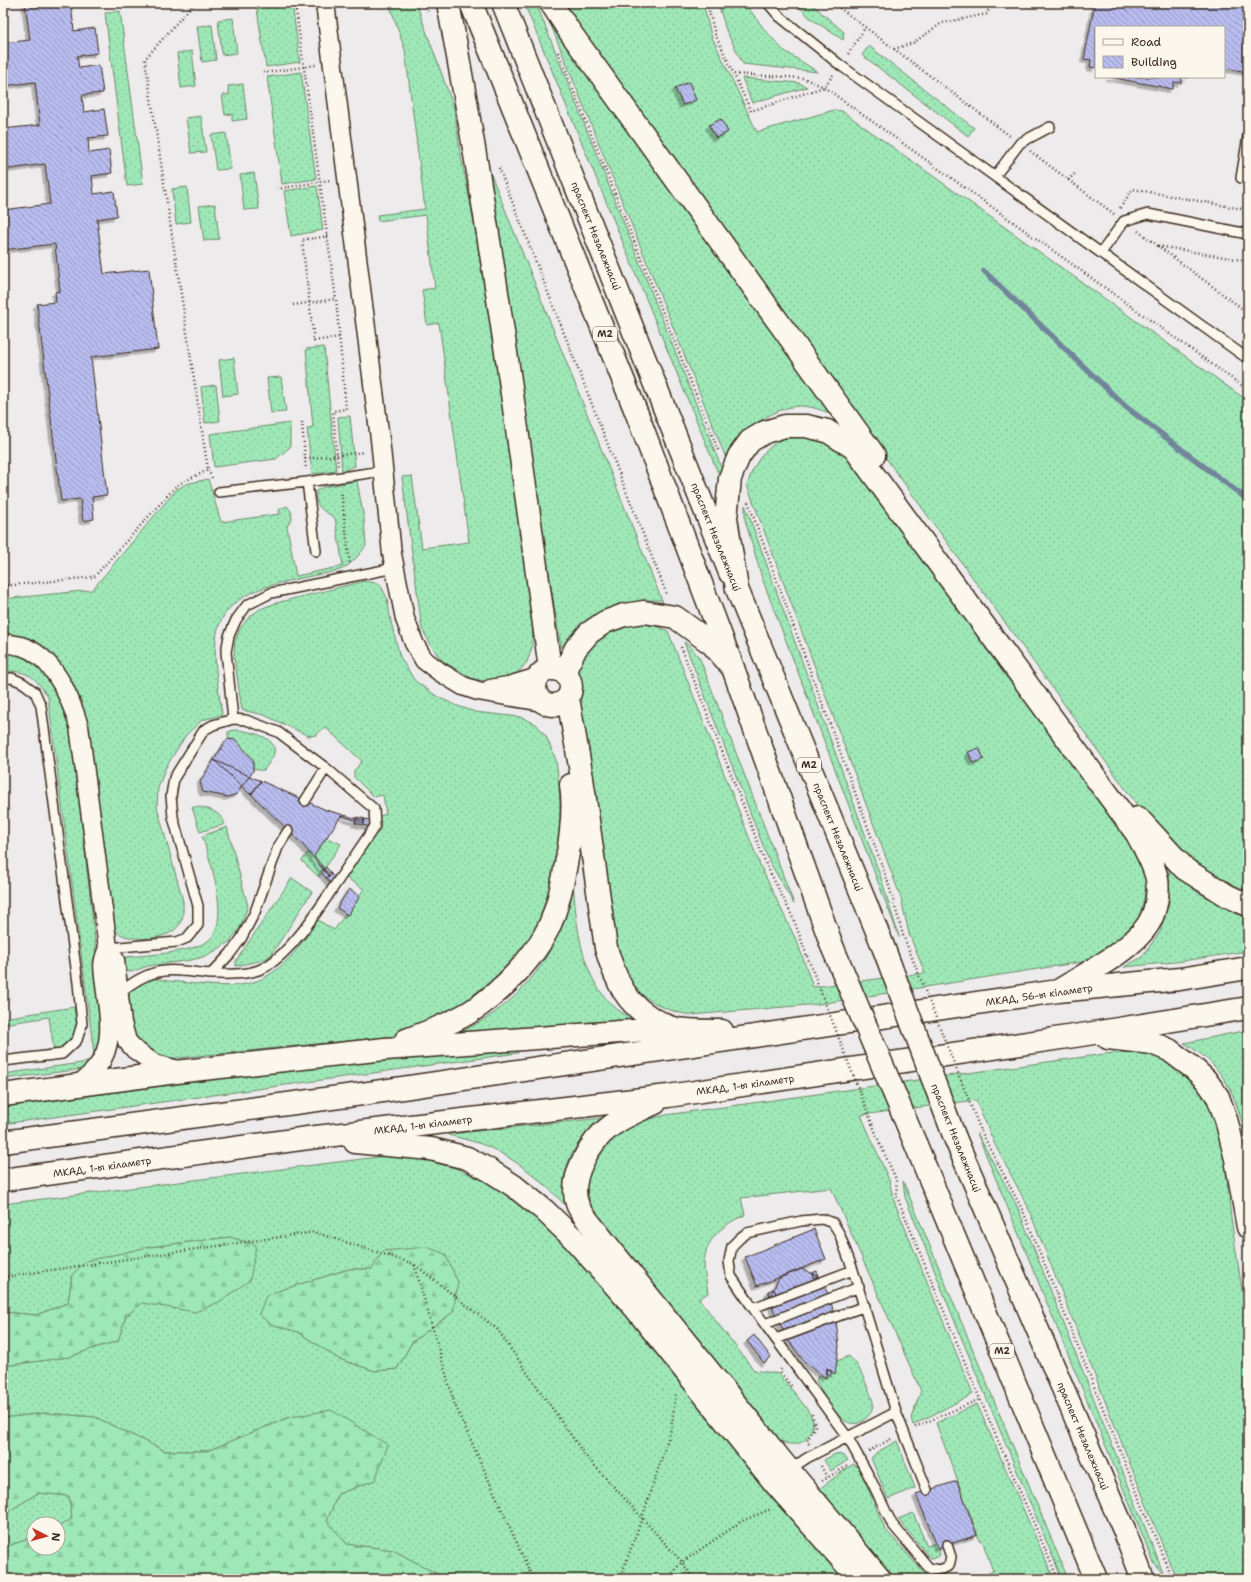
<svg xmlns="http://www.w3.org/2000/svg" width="1251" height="1582" font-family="'Shantell Sans',sans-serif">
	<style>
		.grass { fill: url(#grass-dots); stroke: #6c896a; fill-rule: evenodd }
		.forest { fill: url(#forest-firs); stroke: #6c896a }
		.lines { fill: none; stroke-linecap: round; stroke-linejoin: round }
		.stream { stroke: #72859b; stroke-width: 5.5 }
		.building { fill: url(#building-back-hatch); stroke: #3b2a1e; filter: url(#shadow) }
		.lane-casing { stroke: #3b2a1e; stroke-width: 12 }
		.street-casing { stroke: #3b2a1e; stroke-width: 21 }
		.primary-casing { stroke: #3b2a1e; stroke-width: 25 }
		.highway-casing { stroke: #3b2a1e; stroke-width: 25 }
		.path { stroke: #3b2a1e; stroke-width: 2.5; stroke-dasharray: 1 3; stroke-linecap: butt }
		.lane { stroke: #fbf7ec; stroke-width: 9 }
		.street { stroke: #fbf7ec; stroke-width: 18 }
		.primary { stroke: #fbf7ec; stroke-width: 22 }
		.highway { stroke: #fbf7ec; stroke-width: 22 }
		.highway-bridge-casing { stroke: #3b2a1e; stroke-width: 25; stroke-linecap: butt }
		.path-bridge { stroke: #3b2a1e; stroke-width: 2.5; stroke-dasharray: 1 3; stroke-linecap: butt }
		.highway-bridge { stroke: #fbf7ec; stroke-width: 22 }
		.labels { text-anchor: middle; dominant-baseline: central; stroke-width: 3.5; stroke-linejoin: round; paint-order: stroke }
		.shield { fill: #fbf7ec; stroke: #75685c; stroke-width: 1 }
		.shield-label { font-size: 9px; font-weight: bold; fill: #3b2a1e }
		.street-label { font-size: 10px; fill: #3b2a1e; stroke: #fbf7ec }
	</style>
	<defs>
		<pattern id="grass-dots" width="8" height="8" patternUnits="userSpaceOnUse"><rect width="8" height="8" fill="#9ee8b7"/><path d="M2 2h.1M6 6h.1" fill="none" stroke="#89c79d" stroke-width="1.8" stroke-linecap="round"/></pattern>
		<pattern id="forest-firs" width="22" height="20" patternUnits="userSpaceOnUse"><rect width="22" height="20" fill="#9ee8b7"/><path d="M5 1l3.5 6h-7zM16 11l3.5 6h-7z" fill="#89c79d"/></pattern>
		<pattern id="building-back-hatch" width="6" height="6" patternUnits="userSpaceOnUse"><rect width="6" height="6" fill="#b8bcee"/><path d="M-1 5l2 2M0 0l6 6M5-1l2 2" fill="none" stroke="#9799c0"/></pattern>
		<filter id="shadow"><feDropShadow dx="-3.5" dy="3.5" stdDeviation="0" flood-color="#0004"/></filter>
	</defs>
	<rect width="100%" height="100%" fill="#eeebec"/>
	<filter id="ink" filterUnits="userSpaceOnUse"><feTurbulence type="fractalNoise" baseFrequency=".025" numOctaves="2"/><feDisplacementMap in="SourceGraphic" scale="8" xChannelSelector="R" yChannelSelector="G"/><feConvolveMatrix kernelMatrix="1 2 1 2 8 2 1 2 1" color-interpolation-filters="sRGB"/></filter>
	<g filter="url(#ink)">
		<path class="grass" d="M256,3H292L300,62L266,67Z
			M389,3H416L454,108L460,152L474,221L514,482L533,625L532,647L527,662L515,676L491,682L473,679L441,660L431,645L422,629L402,477L412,476L422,548L469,542L439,323L427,325L422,290L435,288L426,215L378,221L377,215L425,209L405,50Z
			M524,3H536L724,474L723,485Z
			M542,3L833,414C823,411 812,406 800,406C783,406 762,418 750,429C741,438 735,453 728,463Z
			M560,3H703L711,35L757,132L834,110L842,111L1248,401V896L1195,865L1148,820L836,389Z
			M718,3H745L764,29L783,50L818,72L743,64L726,30Z
			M796,3H810L844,32L843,40L810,18Z
			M120,11L143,184L127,186L105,13Z
			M233,18L237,53L222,55L218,20Z
			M212,25L216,60L202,62L197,26Z
			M869,46L974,128L968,136L862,55Z
			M192,51L196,86L181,88L177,53Z
			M301,72L316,179L282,184L267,77Z
			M742,78L799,83L807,87L752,103Z
			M243,84L247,119L232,121V114L225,115L222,95H229L228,86Z
			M201,116L206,152L191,153L186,118Z
			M226,133L231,169L216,170L211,135Z
			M478,142L663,603L661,600H641L621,605L581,626L561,647Z
			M254,173L259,209L244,210L240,175Z
			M317,186L323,230L291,236L284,191Z
			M187,187L191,222L176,224L172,189Z
			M215,204L219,239L204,241L199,206Z
			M324,347L336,471L312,474L307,428L313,427L306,349Z
			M234,358L238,394L223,396L219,360Z
			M281,377L286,412L271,413L267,378Z
			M216,385L220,421L205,423L201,387Z
			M350,416L355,466L342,471L338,417Z
			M290,423V447L276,459L214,467L210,434Z
			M786,435H806L841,448L1130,842L1147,878L1144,900L1137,924L1094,960L819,1004L691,1015C657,1010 634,993 617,964L600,868L575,682C577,673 578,663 583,655C594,633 622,624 644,624C653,624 661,628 668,631L760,865L798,944L813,987L925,973L909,934L901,898L747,485C756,459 763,451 786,435Z
			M208,479L221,522L280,514L279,510L287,506L291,511L292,519L287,526L296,576L343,566L335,518C323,510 314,508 316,491L323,487L357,481L364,519L366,546C360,554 351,565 342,569C336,572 328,573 321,574C282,583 221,588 216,639C213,664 219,690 222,715L202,720L186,735L166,767L158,788L157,807L183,901C183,910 184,918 179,925C170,940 132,942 118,933C115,931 112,927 110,924L77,696C67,675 56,651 33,640C24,636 13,634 3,632V599L92,590L176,490L186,484Z
			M745,505L881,878L899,937L762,578L745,520Z
			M365,581L380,584L387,598L391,622L400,657L415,681L438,697L455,705L475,712L520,717L536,724L546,736L556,760L560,792V844L552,882L539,920L526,948L486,991L408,1035L166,1059L139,1050L124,1000C131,992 138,981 149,979C155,978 162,980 168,981C198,983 240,993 267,976C290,963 303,941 318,920L334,930L364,889L345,877L377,817L386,814L383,795L374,797L354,777V771L362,761L325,727L316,735L309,736L264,715L242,710L234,656L235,641L240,629L249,617L260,609L276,603Z
			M684,642L691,647L700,659L794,904L769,861Z
			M3,653C37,656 53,672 68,702L97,958L107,1024L103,1054L99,1061L91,1068L3,1079V1074L95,1061L48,697C34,676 30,671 3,671Z
			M234,730C245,730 278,736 274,753C273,759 267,765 264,770C247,773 236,748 228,736V732Z
			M192,807C204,806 221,811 225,824L200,832Z
			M227,827L248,906L240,928L229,942L215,951L203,957L192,960L148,966L131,972L121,971L120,961L127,957C146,955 200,953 212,937C229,915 210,860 202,836Z
			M320,835L341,844L319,877L302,861Z
			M1169,868L1196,891L1248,920V951L1176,962L1124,967L1142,957L1160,932L1169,902Z
			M292,878L312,892L271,955L264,960L236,966V961Z
			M573,881C576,921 580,974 611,1004C618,1011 628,1016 636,1022L458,1033C509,1011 546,972 563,919C567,907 570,894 573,881Z
			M74,1007L78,1033L71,1049L54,1051L49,1017L3,1024V1018Z
			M1248,1030V1146C1237,1100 1228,1067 1184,1043Z
			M517,1049L518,1053L3,1124V1107L416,1053Z
			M1137,1052L1152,1054L1163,1057L1190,1075L1213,1109L1224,1153L1231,1218L1248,1329V1579H1176L1027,1205L995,1145L976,1100L861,1115L889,1180L894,1201L973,1394L913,1425L911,1418L921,1391L831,1188L741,1198L745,1215C723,1224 704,1240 704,1265C704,1274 707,1284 708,1293L699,1299L754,1370L779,1374C786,1383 809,1409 812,1418C815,1427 809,1437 802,1442C792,1447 784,1443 776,1438L595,1213C593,1209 590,1204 589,1199C579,1166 605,1137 634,1124C644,1120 656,1118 666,1115L1112,1053Z
			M602,1118C575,1142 558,1168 565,1205C543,1181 513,1156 481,1144C470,1140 459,1138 448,1135L449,1134Z
			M977,1133L1017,1206L1164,1575L1154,1563Z
			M386,1156L414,1157L458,1169L495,1186L529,1208L559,1234L849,1579H446L393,1550L347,1544L327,1521L338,1494L375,1480L290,1417L207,1451H165L95,1417L45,1413L3,1418V1366L69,1357L94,1348L118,1341L126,1316L142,1303L256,1246L230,1237L149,1247L72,1275L68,1303L36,1315L3,1312V1204ZM349,1269H372L453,1312L412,1342L397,1369L375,1371L339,1359L298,1332L281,1290Z
			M903,1181L1068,1579H1062L959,1332L905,1197Z
			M849,1356C851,1359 855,1362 857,1365C860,1369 872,1396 873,1402C874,1407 870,1415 866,1418C845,1439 823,1395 816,1380C823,1366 835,1362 849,1356Z
			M977,1404L1054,1579H978L993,1571L982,1540L980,1541L936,1423Z
			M897,1441L915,1488L888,1499L871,1458L877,1452Z
			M835,1454L842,1455L848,1460L831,1471L824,1460Z
			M853,1464L860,1469L885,1529L930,1579H892L819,1489Z
			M38,1493L69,1496L72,1519L58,1527V1524H34V1537L8,1546L3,1555V1515Z
			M913,1513L927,1546L936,1543L939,1553L938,1557L930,1558L898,1519Z"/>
		<path class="forest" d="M230,1237L256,1245L250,1280L219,1302L195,1312L142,1303L126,1316L118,1341L94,1348L69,1357L3,1366V1312L36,1315L68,1303L72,1275L86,1261L149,1247Z
			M427,1247L445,1254L458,1282L453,1312L412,1342L397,1369L375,1371L339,1359L298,1332L270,1324L259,1314L266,1296L281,1290L349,1269H372L383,1251Z
			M331,1410L388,1445L375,1480L338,1494L327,1521L347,1544L393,1550L446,1579H9L3,1571V1555L8,1546L34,1537V1548H58V1527L72,1519L69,1496L38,1493L3,1515V1418L45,1413L95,1417L165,1451H207L290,1417Z"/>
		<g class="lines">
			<path class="stream" d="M922,3L923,4
				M984,271L1126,407L1248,500"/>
		</g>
		<path class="building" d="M25,3H71L74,31L95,28L98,53L77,56L79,68L99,65L103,93L82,95L84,112L104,109L108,136L88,138L89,153L109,150L112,173L92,176L94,194L114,191L117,216L97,219L104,274L149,269L158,349L91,357L107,495L92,497L94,519L83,521L80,499L61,501L37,304L56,302L55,292L60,291L55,244L3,250V210L50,204L45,164L3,170V129L40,125L35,82L3,86V43L30,40Z
			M1095,3H1248V72L1224,68V27H1096V68L1090,67L1091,60L1084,59Z
			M1109,77H1188V78L1182,77L1181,83L1174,82L1173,89Z
			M689,82L696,100L683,105L675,88Z
			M721,119L728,132L716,138L709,125Z
			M227,739L236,740L253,760V771L242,786L237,794L228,797L203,792L200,782Z
			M979,748L984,759L973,763L968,752Z
			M214,760L249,776L261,781L251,795Z
			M259,780L326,810L365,821L364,823L341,816L314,856L329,875L328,876L303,845L250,793L251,794L260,782Z
			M357,817L365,819L363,825L355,823Z
			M365,819L373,821L371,827L363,825Z
			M326,867L331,874L326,878L321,871Z
			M331,874L336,880L331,884L326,878Z
			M349,889L360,896L348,915L337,908Z
			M814,1229L826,1259L757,1286L745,1257Z
			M802,1269L818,1276L829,1295L836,1321L839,1346L835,1374L828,1369L825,1378L804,1361L788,1340L773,1309L770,1296L779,1278Z
			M817,1271L818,1276L813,1278L812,1273Z
			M774,1289L776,1294L770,1296L768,1291Z
			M754,1335L771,1357L764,1363L747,1341Z
			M827,1368L832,1371L830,1375L825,1373Z
			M957,1481L977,1535L938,1548L916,1494Z"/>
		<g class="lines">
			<g class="lane-casing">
				<path id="lane" d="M768,3L779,16L840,65L1248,359
					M995,176L1020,143L1050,127
					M1241,178L1248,136
					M1101,253L1124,221L1148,214L1248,234
					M307,482L316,551
					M219,492L307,482L383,471
					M3,679L12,678L23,683L35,692L41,706L78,983L82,1024L77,1040L62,1054L3,1061
					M233,719L226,652L229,636L236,620L247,605L271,593L394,568
					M108,948L177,942L187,938L198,925V906L173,817L171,796L174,778L204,730L213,725L233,719L246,720L278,732L326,768L305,801
					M211,974C229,974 251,976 267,966C292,950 314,916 331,891C345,870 360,848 375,826L374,809L326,768
					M119,993C132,983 146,973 164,971C178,969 196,973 211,974L230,954L241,939L255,912L278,847L288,831
					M753,1308L853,1270
					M765,1324L859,1287
					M776,1339L865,1306
					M789,1470L807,1458L896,1412
					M927,1490L896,1412L853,1270L839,1233L833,1223L822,1219L801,1221L747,1233L740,1238L732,1246L729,1261L731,1276L753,1308L848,1438L870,1478L892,1524L929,1568L940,1570L949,1566L951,1557L947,1545"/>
			</g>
			<g class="street-casing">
				<path id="street" d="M325,3L380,439L392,554L405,619L414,643L424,660L440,672L463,686L478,691L543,702
					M3,643C9,644 16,645 21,646C54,656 70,697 79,726L108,948L115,960L122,1023L127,1041L135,1050L155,1064L178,1070
					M490,689L508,686L538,677
					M79,1084C85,1079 92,1074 97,1067C116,1044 108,1012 105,984C103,968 101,964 108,948"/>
			</g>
			<g class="primary-casing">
				<path id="primary" d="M471,3L637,414L733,668
					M503,3L730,573"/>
			</g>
			<g class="highway-casing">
				<path id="highway" d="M448,3C490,224 520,447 550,669
					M551,3L570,32L874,455
					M535 687a18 18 0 1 1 36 0a18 18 0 1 1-36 0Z
					M564,672L576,648L589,633L605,622L624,615L644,612L675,617L712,644L733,668L832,946
					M568,698L582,778L606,948C616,981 626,1006 659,1022C664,1024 670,1028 676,1029C691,1031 707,1031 722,1031
					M1138,818L1185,869L1228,896L1248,905
					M881,941L737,589L726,518L730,478L739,456L750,441L765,432L785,426H806L827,431L854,448L1137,834C1144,848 1154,864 1157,879C1159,892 1156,910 1150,921C1135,949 1085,974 1058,991
					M1108,1038L1152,1043L1169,1050L1193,1068L1206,1080L1218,1097L1226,1119L1236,1159L1248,1227
					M406,1040C428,1032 450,1024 470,1012C502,992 540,953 553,917C559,900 563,882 566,864C571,838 575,811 571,785
					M3,1095L184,1071L385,1049L674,1028
					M655,1103C641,1110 624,1116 611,1126C590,1141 567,1179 578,1206C583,1216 593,1227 600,1236L789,1470L880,1579
					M955,1138L1124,1530L1143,1579
					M3,1142L362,1094L1058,991L1180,979L1248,968
					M355,1142L431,1149L467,1158L489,1170L514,1186L544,1210L573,1238L635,1308L773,1481L859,1579
					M916,1145L1096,1579
					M3,1180L308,1138L668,1096L1081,1035L1248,1008"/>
			</g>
			<path class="path" d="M295,3L336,299L346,409L333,411L338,466
				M425,3L428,11
				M707,3L715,34L751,111L824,87L833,75
				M833,3L1010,136
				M894,49L913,43L942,23L987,14L991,3
				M558,52L719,452
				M848,54L865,28
				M263,73L316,65
				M734,74L803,78L824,87L1248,390
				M1030,151L1114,214
				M499,168L667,595
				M1068,180L1077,172
				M277,189L330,180
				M1120,208L1133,189L1248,210
				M1138,231L1248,313
				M328,236L302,240L314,341L340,337
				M1158,246L1248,261
				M293,305L336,299
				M302,422L306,470
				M305,459L364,452
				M208,470L213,480
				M341,490L350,565
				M748,502L888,882L903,935
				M3,586L94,577L177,485L208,470L145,59L194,3
				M681,647L766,864L794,920L807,956
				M981,1131L1023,1211L1172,1579
				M880,1144L896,1179L897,1197L980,1399L1058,1579
				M415,1265L497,1329L584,1454L682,1562L693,1579
				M3,1277L314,1232L414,1264L455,1405L533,1579
				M781,1369L780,1372L792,1387
				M915,1427L980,1399
				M809,1444L807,1441L815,1426L812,1413
				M869,1451L893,1438
				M821,1466L827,1477
				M822,1481L849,1465
				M620,1579L642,1518L671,1430L676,1392
				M667,1579L682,1562L742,1521L771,1509"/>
			<use href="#lane" class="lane"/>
			<use href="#street" class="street"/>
			<use href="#primary" class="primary"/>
			<use href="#highway" class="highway"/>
			<g class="highway-bridge-casing">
				<path id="highway-bridge" d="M881,941L955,1138
					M832,946L916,1145"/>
			</g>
			<path class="path-bridge" d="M903,935L981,1131
				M807,956L880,1144"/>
			<use href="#highway-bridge" class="highway-bridge"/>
		</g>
	</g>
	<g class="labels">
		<g class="shield">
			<rect x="593" y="327" width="24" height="14" rx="3"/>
			<rect x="797" y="758" width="24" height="14" rx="3"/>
			<rect x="990" y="1344" width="24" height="14" rx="3"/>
		</g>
		<g class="shield-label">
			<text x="605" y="334">М2</text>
			<text x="809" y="765">М2</text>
			<text x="1002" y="1351">М2</text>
		</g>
		<g class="street-label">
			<text transform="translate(596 236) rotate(68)">праспект Незалежнасці</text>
			<text transform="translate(716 537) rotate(68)">праспект Незалежнасці</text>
			<text transform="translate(838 837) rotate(68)">праспект Незалежнасці</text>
			<text transform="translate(1039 995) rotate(-8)">МКАД, 56-ы кіламетр</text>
			<text transform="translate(745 1085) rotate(-8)">МКАД, 1-ы кіламетр</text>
			<text transform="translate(423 1125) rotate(-7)">МКАД, 1-ы кіламетр</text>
			<text transform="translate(956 1138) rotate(68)">праспект Незалежнасці</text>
			<text transform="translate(102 1167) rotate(-8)">МКАД, 1-ы кіламетр</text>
			<text transform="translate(1083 1436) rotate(67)">праспект Незалежнасці</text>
		</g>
	</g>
	<rect width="1251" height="1582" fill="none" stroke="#fbf7ec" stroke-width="16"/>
	<rect x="8" y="8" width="1235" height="1566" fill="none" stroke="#3b2a1e" stroke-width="1.5" filter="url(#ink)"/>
	<rect x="1095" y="26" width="130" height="52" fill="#fbf7ec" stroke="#aea59a"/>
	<rect x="1103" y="39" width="20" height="6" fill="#fbf7ec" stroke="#aea59a"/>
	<text x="1131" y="46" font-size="12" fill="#3b2a1e">Road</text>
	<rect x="1103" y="56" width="20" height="12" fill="url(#building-back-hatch)" stroke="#aea59a"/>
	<text x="1131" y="66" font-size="12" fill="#3b2a1e">Building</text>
	<g transform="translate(46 1536) rotate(96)"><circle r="19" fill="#fbf7ec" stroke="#aea59a"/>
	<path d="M0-3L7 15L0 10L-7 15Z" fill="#c8321e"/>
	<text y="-6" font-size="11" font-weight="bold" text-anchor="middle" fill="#3b2a1e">N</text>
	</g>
</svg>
